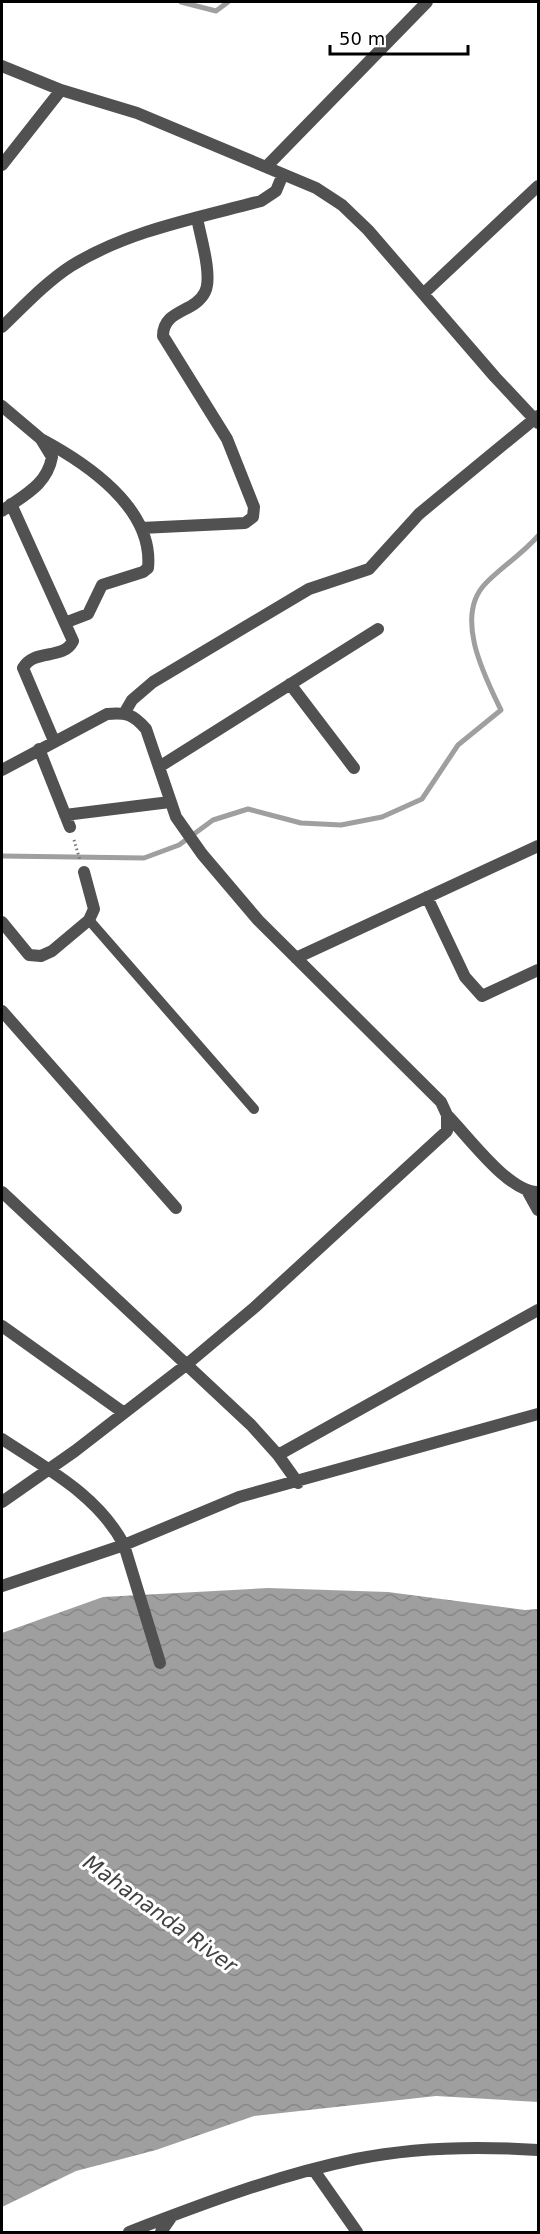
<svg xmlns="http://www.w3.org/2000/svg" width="540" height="2234" font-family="'DejaVu Sans',sans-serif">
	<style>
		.water { fill: url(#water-waves) }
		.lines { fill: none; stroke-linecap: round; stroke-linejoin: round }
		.stream { stroke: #9f9f9f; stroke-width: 5 }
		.path { stroke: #737373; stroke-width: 3; stroke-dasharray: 1.5 3; stroke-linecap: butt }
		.service { stroke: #515151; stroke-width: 10 }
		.minor { stroke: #515151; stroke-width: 12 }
		.labels { text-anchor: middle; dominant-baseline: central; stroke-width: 6; stroke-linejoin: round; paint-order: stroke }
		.water-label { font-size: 21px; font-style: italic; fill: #404040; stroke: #fff }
	</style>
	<defs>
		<pattern id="water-waves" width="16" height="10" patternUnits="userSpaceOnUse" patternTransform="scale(1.5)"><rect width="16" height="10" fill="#9f9f9f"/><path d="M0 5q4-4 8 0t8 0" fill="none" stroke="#878787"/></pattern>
	</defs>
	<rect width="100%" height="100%" fill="#fff"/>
	<path class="water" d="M268,1588L388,1592L525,1610L538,1609V2102L436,2096L254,2116L156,2150L76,2171L2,2207V1633L103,1597Z"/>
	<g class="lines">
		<path class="stream" d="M181,2L216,11L228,2
			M2,856L144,858L179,845L213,820L248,809L301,823L341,825L382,817L422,799L458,745L501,710C485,677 453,616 486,583C503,566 522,554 538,536"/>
		<path class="path" d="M74,840L80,860"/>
		<path class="service" d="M89,920L254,1109"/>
		<path class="minor" d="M2,66L61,90L137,113L316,188L342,205L368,230L495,377L538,423
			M2,165L61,90
			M266,167L427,2
			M423,294L538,186
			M2,327C24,306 45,283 71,266C127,231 197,218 261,201L276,191L283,174
			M2,406L41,439L52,457C47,485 24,495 2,511
			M41,439C86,463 154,508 148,568L143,572L102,585L88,614L67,622
			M11,504L73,641C63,661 34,648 23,668L54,741
			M141,528L245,523L253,517L254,507L227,439L163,336C163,309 195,313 205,292C213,276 200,235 197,218
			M290,684L354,768
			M125,712L132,700L153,682L309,589L369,569L419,514L538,416
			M39,749L70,827
			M159,767L378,629
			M2,770L107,714C126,712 133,714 146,729L176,817L202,854L258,920L441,1102L447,1115V1131L255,1307L186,1365L75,1451L2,1502
			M65,815L170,802
			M427,897L465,977L482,996L538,970
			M2,922L29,955L41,956L52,951L89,920L94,909L84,872
			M296,958L538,846
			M2,1011L176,1208
			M447,1115C468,1136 509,1193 538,1192
			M2,1192L251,1425L278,1455L298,1483
			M528,1192L538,1210
			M2,1326L124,1413
			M2,1439C47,1469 98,1495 124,1545L160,1663
			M278,1455L538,1310
			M2,1586L124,1545L239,1497L538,1414
			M313,2169L357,2232
			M129,2232C202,2204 278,2175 356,2159C415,2147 478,2146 538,2150
			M161,2232L172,2216"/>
	</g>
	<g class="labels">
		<g class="water-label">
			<text transform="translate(160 1914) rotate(36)">Mahananda River</text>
		</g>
	</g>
	<rect width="540" height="2234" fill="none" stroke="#000000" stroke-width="6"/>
	<path d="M330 45v9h138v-9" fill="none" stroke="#000000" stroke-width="3"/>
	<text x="339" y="45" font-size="18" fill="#000000" stroke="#ffffff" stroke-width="4.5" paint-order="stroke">50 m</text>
</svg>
